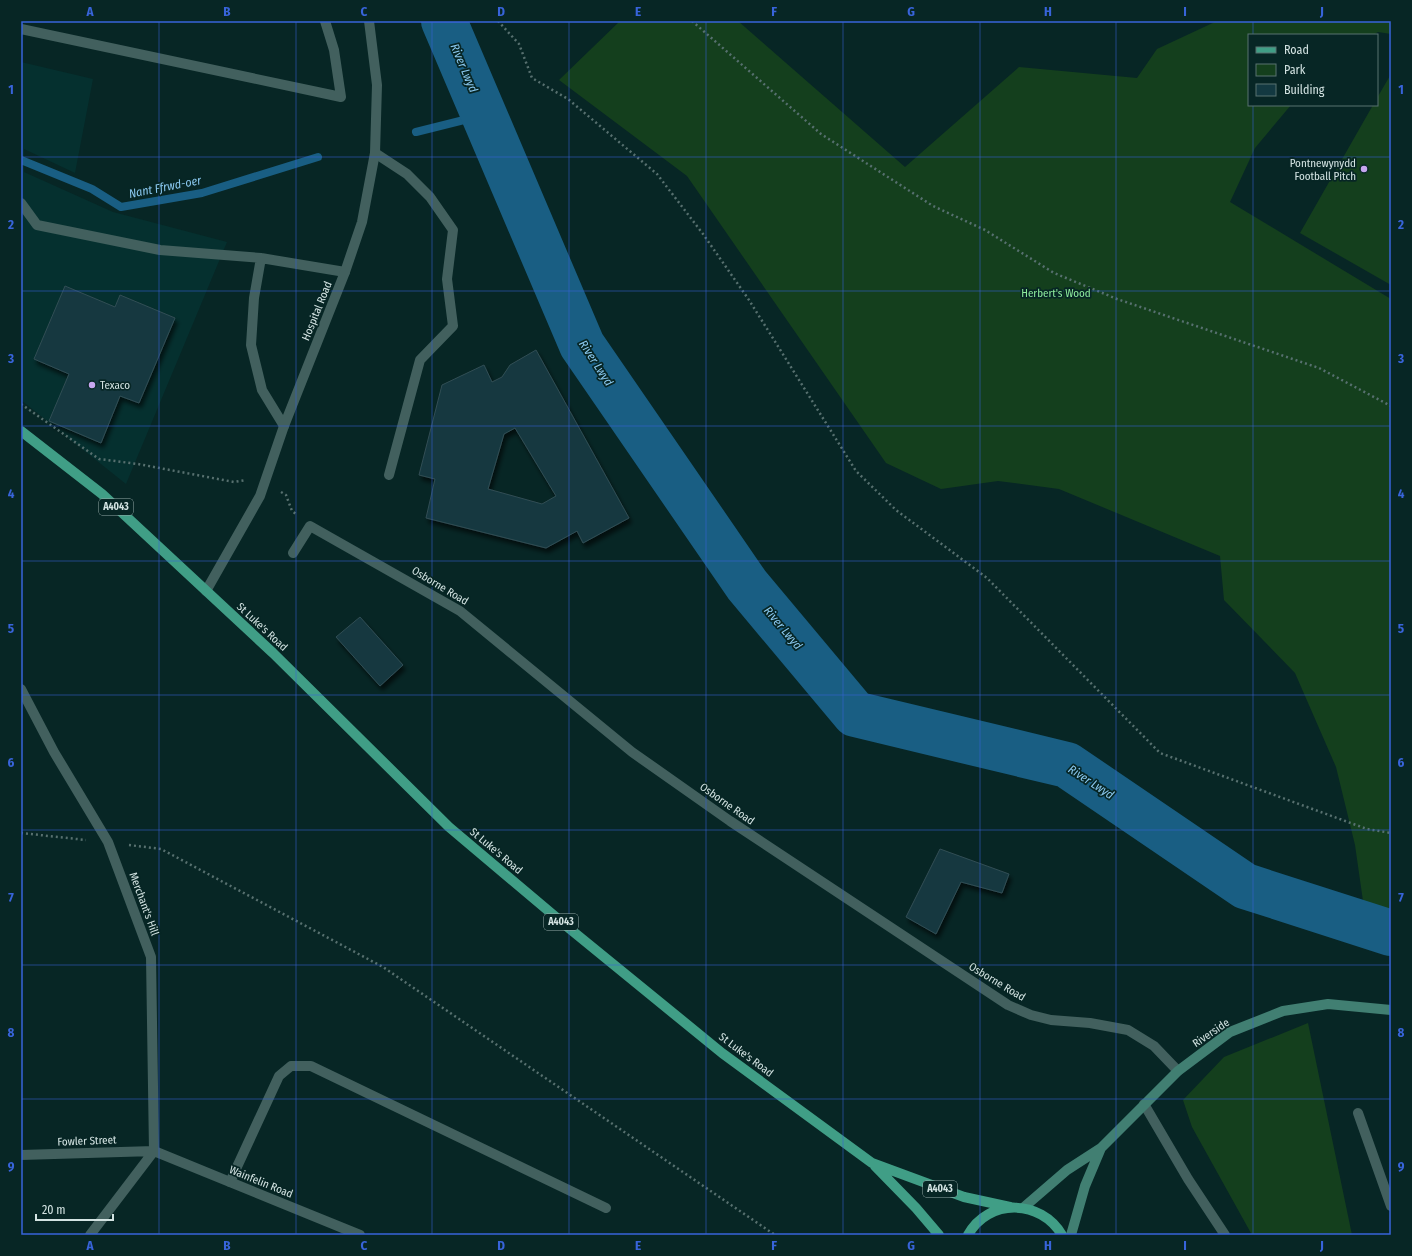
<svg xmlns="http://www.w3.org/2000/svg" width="1412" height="1256" font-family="'Fira Sans Condensed',sans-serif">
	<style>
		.built { fill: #05302f }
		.green { fill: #143f1d }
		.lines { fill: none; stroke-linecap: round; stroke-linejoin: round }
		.stream { stroke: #195e83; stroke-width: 8 }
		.river { stroke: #195e83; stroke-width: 46 }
		.building { fill: #133941; stroke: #324d54; fill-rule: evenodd; filter: url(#shadow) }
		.path { stroke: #57706f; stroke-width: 2.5; stroke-dasharray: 2 3; stroke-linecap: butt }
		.lane { stroke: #42605e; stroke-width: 10 }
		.street { stroke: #42605e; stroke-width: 10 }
		.secondary { stroke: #417f72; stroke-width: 10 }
		.primary { stroke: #409e86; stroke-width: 10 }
		.grid { fill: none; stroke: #3864da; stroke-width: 1; stroke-opacity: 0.55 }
		.poi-dot { fill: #c7a6ef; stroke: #072625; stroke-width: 1.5 }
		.labels { text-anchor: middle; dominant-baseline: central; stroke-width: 3.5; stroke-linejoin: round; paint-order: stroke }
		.shield { fill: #072625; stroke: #96aaa9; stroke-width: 1 }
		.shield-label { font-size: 10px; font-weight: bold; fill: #d3e3e2 }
		.poi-label { font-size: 11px; fill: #d3e3e2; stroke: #072625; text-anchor: end }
		.park-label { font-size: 11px; fill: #8eeb9c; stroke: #072625 }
		.street-label { font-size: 11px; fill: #d3e3e2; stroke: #072625 }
		.water-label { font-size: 12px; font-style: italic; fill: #8bc9f0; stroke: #072625 }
		.neatline { fill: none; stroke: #3864da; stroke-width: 1.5 }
		.grid-label { font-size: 13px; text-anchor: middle; font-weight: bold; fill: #3864da }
	</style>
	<defs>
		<filter id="shadow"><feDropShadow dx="2.5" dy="4.5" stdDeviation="2" flood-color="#0009"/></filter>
	</defs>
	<rect width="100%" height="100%" fill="#072625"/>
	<path class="built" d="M21,62L93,79L75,173L24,149V172L113,212L227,242L126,484L21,400Z"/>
	<path class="green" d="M620,21H738L905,167L1019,67L1137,78L1157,49L1217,21H1391V34L1378,32L1373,35H1249V105H1291L1255,148L1230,202L1391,299V915L1364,908L1355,845L1336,767L1295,673L1224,600L1220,556L1059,489L998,481L941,489L886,463L687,176L559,80Z
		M1391,74V285L1300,233L1373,105H1377V98Z
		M1308,1023L1352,1235H1252L1192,1127L1183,1100L1224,1057Z"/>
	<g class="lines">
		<path class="stream" d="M416,132L484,115
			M21,160L92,189L121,207L202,193L318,157"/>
		<path class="river" d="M444,21L582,345L747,585L855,714L1067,765L1245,886L1391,933"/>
	</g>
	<path class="building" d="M65,286L115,307L120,295L175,318L139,403L120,396L101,443L49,421L69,374L34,359Z
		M536,350L629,518L583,543L577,531L546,548L426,518L435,479L419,475L442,385L484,365L492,382L502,377L510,365ZM515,428L556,496L542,504L488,489L504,434Z
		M360,617L403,665L380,686L336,637Z
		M940,849L1009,874L1002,893L961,882L936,934L906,917Z"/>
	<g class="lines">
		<path class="path" d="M498,21L519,44L532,78L568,99L657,174L703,234L749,300L856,471L896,510L987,578L1160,753L1367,829L1391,833
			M692,21L821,134L933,206L985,230L1054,273L1117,299L1319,368L1391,406
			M21,404L99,459L138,464L234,482L246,480
			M281,492L286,495L292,511L296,514
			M21,833L86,840
			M129,845L161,849L383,967L775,1235"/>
		<path class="lane" d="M21,29L341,97L334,50L325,21
			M375,153L407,174L430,197L453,230L447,279L453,326L420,360L389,475
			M21,203L37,225L160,250L261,258L345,272
			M261,258L254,298L251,345L262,390L284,426
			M230,1182L279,1076L291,1066H311L606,1208"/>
		<path class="street" d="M293,553L310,526L460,611L632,752L730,821L1008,1005L1031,1015L1051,1020L1090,1023L1128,1030L1154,1046L1178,1071
			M206,591L260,496L284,426L345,272L362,222L375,153L377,85L369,21
			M21,689L54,752L108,842L151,957L154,1151
			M1144,1104L1188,1179L1225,1235
			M1358,1113L1391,1206
			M21,1155L154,1151L360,1235
			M90,1235L154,1151"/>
		<path class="secondary" d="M1023,1208L1067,1170L1101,1148L1178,1071L1230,1032L1283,1011L1328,1004L1391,1010
			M1071,1235L1085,1186L1101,1148"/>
		<path class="primary" d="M21,431L102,494L273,653L449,827L570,929L722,1053L872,1163L964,1197L1010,1207
			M875,1166L916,1208L939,1235
			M968,1235C988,1198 1041,1199 1062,1235"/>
	</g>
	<path class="grid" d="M159,21V1235M296,21V1235M432,21V1235M569,21V1235M706,21V1235M843,21V1235M980,21V1235M1116,21V1235M1253,21V35M1253,105V1235M21,157H1391M21,291H1391M21,426H1391M21,561H1391M21,695H1391M21,830H1391M21,965H1391M21,1099H1391"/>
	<g class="poi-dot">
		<circle cx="1364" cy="169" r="4"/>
		<circle cx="92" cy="385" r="4"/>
	</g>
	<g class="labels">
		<g class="shield">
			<rect x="99" y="499" width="34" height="16" rx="3"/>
			<rect x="544" y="914" width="34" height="16" rx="3"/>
			<rect x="923" y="1181" width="34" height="16" rx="3"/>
		</g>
		<g class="shield-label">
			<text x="116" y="507">A4043</text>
			<text x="561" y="922">A4043</text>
			<text x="940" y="1189">A4043</text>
		</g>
		<g class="poi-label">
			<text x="1356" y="163">Pontnewynydd<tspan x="1356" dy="13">Football Pitch</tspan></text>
			<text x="100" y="385" text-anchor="start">Texaco</text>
		</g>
		<g class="park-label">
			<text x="1056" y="293">Herbert's Wood</text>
		</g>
		<g class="street-label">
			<text transform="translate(317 311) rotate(-68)">Hospital Road</text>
			<text transform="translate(440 586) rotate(31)">Osborne Road</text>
			<text transform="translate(262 627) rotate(43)">St Luke's Road</text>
			<text transform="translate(727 804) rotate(35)">Osborne Road</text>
			<text transform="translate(496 851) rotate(40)">St Luke's Road</text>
			<text transform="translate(144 904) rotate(70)">Merchant's Hill</text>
			<text transform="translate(997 982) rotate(31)">Osborne Road</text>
			<text transform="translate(1211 1033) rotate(-34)">Riverside</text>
			<text transform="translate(746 1055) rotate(37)">St Luke's Road</text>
			<text transform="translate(87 1141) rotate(-2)">Fowler Street</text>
			<text transform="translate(261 1182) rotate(22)">Wainfelin Road</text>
		</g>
		<g class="water-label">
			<text transform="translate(464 68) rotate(67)">River Lwyd</text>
			<text transform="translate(165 187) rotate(-11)">Nant Ffrwd-oer</text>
			<text transform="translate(596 363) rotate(57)">River Lwyd</text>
			<text transform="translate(783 628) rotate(50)">River Lwyd</text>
			<text transform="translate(1091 782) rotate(33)">River Lwyd</text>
		</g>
	</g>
	<rect width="1412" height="1256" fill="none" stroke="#072625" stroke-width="44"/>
	<rect x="1248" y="34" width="130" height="72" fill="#072625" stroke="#597271"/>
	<rect x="1256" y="47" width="20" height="6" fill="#409e86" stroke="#597271"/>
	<text x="1284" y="54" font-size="12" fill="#d3e3e2">Road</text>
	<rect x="1256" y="64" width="20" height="12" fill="#143f1d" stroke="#597271"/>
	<text x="1284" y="74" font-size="12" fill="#d3e3e2">Park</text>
	<rect x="1256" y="84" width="20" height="12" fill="#133941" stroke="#597271"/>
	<text x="1284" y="94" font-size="12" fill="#d3e3e2">Building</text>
	<path d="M36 1214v6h77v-6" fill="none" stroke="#d3e3e2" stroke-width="2"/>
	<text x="42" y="1214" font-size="12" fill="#d3e3e2" stroke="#072625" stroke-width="3" paint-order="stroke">20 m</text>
	<rect x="22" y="22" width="1368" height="1212" class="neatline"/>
	<g class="grid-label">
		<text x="90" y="16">A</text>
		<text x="227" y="16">B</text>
		<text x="364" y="16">C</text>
		<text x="501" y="16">D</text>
		<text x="638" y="16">E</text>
		<text x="774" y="16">F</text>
		<text x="911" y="16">G</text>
		<text x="1048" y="16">H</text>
		<text x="1185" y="16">I</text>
		<text x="1322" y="16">J</text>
		<text x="11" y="94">1</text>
		<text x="1401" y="94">1</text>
		<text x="11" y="229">2</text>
		<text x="1401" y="229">2</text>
		<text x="11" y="363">3</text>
		<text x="1401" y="363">3</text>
		<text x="11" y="498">4</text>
		<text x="1401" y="498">4</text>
		<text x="11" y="633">5</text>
		<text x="1401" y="633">5</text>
		<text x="11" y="767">6</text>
		<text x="1401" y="767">6</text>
		<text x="11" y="902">7</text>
		<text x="1401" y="902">7</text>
		<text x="11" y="1037">8</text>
		<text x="1401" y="1037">8</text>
		<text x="11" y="1171">9</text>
		<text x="1401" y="1171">9</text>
		<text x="90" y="1250">A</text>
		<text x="227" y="1250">B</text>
		<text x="364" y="1250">C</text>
		<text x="501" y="1250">D</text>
		<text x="638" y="1250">E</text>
		<text x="774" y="1250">F</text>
		<text x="911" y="1250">G</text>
		<text x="1048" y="1250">H</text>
		<text x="1185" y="1250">I</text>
		<text x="1322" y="1250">J</text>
	</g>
</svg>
